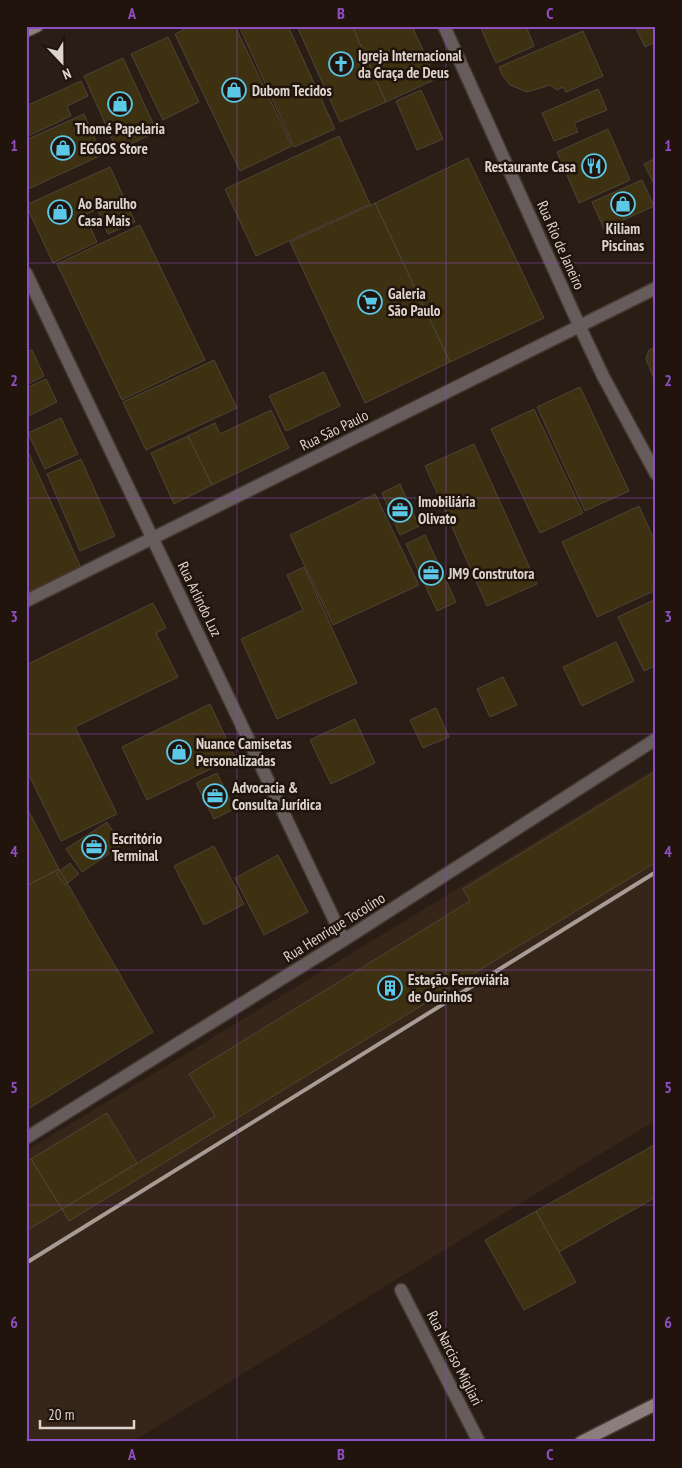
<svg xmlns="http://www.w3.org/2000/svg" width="682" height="1468" font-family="'PT Sans Narrow',sans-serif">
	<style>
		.built { fill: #362519 }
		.building { fill: #3e3112; stroke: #4c4537 }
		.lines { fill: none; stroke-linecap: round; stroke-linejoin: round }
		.street-casing { stroke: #43372f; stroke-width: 15 }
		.secondary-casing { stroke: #43372f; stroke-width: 15 }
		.street { stroke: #655c5b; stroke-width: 12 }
		.secondary { stroke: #8c7e7d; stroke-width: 12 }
		.rail { stroke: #a69c95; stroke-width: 4 }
		.grid { fill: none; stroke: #8f4ec2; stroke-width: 1; stroke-opacity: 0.55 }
		.labels { text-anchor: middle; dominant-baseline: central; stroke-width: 5; stroke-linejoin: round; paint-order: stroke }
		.poi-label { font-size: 15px; font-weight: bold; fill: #ddd4ce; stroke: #20140c; text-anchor: start }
		.street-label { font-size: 15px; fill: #ddd4ce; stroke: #20140c }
		.neatline { fill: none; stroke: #8f4ec2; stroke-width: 2 }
		.grid-label { font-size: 16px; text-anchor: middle; font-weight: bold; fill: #8f4ec2 }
	</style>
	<rect width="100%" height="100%" fill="#2a1d15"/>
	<path class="built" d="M656,768V1120L132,1442H26V1151Z"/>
	<path class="building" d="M191,26H235L292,146L240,171L175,34Z
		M239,26H288L335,129L294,147Z
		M297,26H352L386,102L340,122Z
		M352,26H412L436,79L386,102Z
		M480,26H526L534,46L496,63Z
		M635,26H656V42L645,47Z
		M583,31L603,76L566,92L563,87L557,90L550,85L527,92L510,85L502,75L499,67Z
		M168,37L199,102L163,120L131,54Z
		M123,58L157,132L117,150L84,76Z
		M81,81L88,96L67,106L71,116L26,137V106Z
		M598,89L607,110L574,123L578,132L554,141L542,113Z
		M421,90L443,139L417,150L396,101Z
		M84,114L102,155L26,190V140Z
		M608,129L630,180L579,203L557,152Z
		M339,136L370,204L256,256L225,189Z
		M468,158L544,318L450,362L375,203Z
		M656,158V188L644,164Z
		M110,167L135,222L108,234L97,209L85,215L97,242L53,263L26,205Z
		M642,180L654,206L604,229L592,202Z
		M375,203L450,362L365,403L290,242Z
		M140,225L205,360L122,400L57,264Z
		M656,347V380L655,381L646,359L649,350Z
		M32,350L44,376L26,385V352Z
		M214,360L237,408L146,450L123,402Z
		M324,372L340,406L286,431L269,396Z
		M46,379L57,402L26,417V388Z
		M580,387L629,491L585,511L537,407Z
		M534,409L583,513L540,533L491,429Z
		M271,410L289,448L212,485L188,436L215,423L220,434Z
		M61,418L78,454L45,469L28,433Z
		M188,436L212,485L174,504L151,453Z
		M474,444L537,584L487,606L425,466Z
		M29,454L82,570L26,596V455Z
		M81,459L115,536L80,551L47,474Z
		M400,484L419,526L400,535L382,493Z
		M375,494L419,585L333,625L290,535Z
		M639,506L656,544V590L597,617L562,542Z
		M425,535L456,602L437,611L406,544Z
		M304,567L357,683L277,719L241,639L303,610L287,575Z
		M656,599V665L644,671L618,617Z
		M153,603L166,628L156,633L178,677L75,727L117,814L61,841L26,769V665Z
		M616,642L634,681L582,706L563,667Z
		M503,677L517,705L490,717L477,689Z
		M210,704L235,757L147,800L122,747Z
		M436,708L449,737L423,748L410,720Z
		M355,719L375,763L331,784L310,740Z
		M656,771V862L69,1221L62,1209L215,1116L189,1074L470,901L463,889Z
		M217,773L234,809L214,819L196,783Z
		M26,806L59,869L26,886Z
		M107,822L122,845L82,872L66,849Z
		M214,846L244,904L204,925L174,866Z
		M278,855L308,912L264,935L235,878Z
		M70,863L79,874L65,885L56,874Z
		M59,869L153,1032L28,1109L26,1106V886Z
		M107,1113L137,1163L62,1209L31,1159Z
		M656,1144V1197L559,1252L536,1211Z
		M31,1159L62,1209L26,1231V1162Z
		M536,1211L576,1282L524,1310L485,1240Z"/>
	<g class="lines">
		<g class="street-casing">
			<path id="street" d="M444,26L579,325L603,376L656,474
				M26,273L344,940
				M26,601L656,288
				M26,1138L344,940L656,739
				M401,1290L479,1442"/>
		</g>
		<g class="secondary-casing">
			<path id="secondary" d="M26,31L37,26
				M581,1442L656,1404"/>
		</g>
		<use href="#street" class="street"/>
		<use href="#secondary" class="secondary"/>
		<path class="rail" d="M26,1263L656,872"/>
	</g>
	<path class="grid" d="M237,26V1442M446,26V1442M26,263H656M26,498H656M26,734H656M26,970H656M26,1205H656"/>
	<defs>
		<g id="church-ring" transform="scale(1.25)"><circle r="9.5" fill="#20140c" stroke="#5bc8e7" stroke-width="1.5"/><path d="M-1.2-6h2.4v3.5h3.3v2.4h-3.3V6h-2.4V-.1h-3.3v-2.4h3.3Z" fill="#5bc8e7"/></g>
		<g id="shop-ring" transform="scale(1.25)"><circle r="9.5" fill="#20140c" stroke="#5bc8e7" stroke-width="1.5"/><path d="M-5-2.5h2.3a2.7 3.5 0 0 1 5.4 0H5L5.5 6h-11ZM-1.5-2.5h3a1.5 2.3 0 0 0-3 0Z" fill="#5bc8e7"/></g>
		<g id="restaurant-ring" transform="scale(1.25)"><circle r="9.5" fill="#20140c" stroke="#5bc8e7" stroke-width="1.5"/><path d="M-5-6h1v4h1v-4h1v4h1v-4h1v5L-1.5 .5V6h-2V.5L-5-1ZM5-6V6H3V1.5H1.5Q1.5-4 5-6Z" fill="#5bc8e7"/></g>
		<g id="supermarket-ring" transform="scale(1.25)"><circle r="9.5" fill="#20140c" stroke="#5bc8e7" stroke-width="1.5"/><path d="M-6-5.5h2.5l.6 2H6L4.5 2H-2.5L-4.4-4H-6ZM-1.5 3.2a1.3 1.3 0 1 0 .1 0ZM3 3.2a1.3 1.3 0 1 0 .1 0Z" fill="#5bc8e7"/></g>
		<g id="office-ring" transform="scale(1.25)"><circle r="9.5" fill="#20140c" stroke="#5bc8e7" stroke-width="1.5"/><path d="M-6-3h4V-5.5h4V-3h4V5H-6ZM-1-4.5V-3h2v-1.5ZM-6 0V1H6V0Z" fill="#5bc8e7"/></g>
		<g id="building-ring" transform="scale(1.25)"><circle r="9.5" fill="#20140c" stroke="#5bc8e7" stroke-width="1.5"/><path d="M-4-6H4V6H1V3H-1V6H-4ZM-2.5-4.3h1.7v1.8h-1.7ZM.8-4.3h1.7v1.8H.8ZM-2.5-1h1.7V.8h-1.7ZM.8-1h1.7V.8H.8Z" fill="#5bc8e7"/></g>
	</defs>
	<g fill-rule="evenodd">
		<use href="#church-ring" x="341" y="64"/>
		<use href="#shop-ring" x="234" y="90"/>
		<use href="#shop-ring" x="120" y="104"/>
		<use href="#shop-ring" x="63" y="148"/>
		<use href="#restaurant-ring" x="594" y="166"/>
		<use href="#shop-ring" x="623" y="204"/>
		<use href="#shop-ring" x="60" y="212"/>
		<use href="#supermarket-ring" x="370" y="302"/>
		<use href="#office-ring" x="400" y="510"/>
		<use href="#office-ring" x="431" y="573"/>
		<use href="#shop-ring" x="179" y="752"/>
		<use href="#office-ring" x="215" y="796"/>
		<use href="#office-ring" x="94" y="847"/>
		<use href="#building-ring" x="390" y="988"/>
	</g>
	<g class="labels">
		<g class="poi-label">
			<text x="358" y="55">Igreja Internacional<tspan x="358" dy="17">da Graça de Deus</tspan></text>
			<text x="252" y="90">Dubom Tecidos</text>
			<text x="120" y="128" text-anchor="middle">Thomé Papelaria</text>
			<text x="80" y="148">EGGOS Store</text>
			<text x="576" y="166" text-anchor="end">Restaurante Casa</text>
			<text x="78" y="203">Ao Barulho<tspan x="78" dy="17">Casa Mais</tspan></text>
			<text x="623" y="228" text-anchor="middle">Kiliam<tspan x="623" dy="17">Piscinas</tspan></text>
			<text x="388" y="293">Galeria<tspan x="388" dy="17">São Paulo</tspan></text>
			<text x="418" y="501">Imobiliária<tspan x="418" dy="17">Olivato</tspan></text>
			<text x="448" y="573">JM9 Construtora</text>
			<text x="196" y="743">Nuance Camisetas<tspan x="196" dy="17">Personalizadas</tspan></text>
			<text x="232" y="787">Advocacia &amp;<tspan x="232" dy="17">Consulta Jurídica</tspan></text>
			<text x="112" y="838">Escritório<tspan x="112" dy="17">Terminal</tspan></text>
			<text x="408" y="979">Estação Ferroviária<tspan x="408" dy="17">de Ourinhos</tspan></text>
		</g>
		<g class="street-label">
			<text transform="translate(561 245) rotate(66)">Rua Rio de Janeiro</text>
			<text transform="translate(334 430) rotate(-26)">Rua São Paulo</text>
			<text transform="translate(200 599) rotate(64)">Rua Arlindo Luz</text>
			<text transform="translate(334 927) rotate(-32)">Rua Henrique Tocolino</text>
			<text transform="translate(455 1358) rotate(63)">Rua Narciso Migliari</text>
		</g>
	</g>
	<rect width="682" height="1468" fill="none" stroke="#20140c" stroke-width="55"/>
	<g transform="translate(62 62) rotate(158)" stroke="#20140c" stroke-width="4" paint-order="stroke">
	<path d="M0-4L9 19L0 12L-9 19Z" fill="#ddd4ce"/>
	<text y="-8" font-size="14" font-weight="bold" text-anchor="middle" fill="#ddd4ce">N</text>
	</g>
	<path d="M40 1420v8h94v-8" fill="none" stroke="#ddd4ce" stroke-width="2.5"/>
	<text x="48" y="1420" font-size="15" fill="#ddd4ce" stroke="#20140c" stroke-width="4" paint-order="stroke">20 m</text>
	<rect x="28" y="28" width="626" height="1412" class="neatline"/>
	<g class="grid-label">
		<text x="132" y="19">A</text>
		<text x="341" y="19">B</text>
		<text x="550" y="19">C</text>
		<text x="14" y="151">1</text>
		<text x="668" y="151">1</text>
		<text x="14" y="386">2</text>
		<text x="668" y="386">2</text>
		<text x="14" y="622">3</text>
		<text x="668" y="622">3</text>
		<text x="14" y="857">4</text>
		<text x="668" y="857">4</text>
		<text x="14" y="1093">5</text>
		<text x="668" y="1093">5</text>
		<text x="14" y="1328">6</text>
		<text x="668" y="1328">6</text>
		<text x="132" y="1460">A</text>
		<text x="341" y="1460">B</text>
		<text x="550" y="1460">C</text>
	</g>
</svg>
